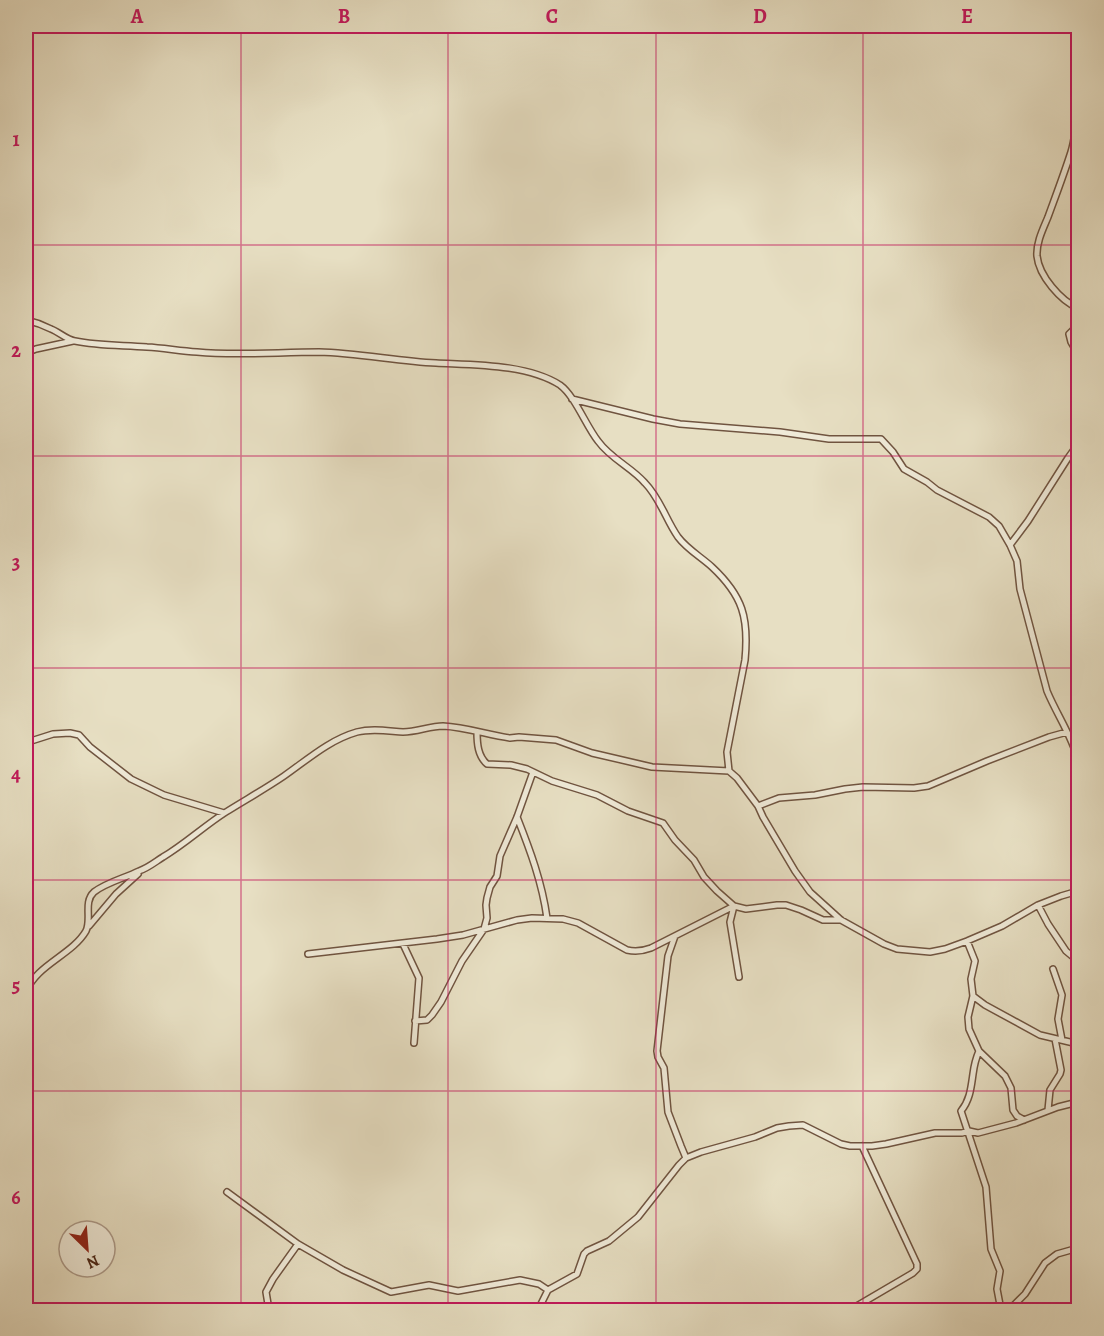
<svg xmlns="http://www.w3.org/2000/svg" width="1104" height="1336" font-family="Alegreya,serif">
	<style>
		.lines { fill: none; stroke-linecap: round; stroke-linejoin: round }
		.minor-casing { stroke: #705440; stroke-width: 8 }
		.minor { stroke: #efead8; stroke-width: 5 }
		.grid { fill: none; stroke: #c2185b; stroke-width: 1.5; stroke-opacity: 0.55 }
		.neatline { fill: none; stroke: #c2185b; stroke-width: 2 }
		.grid-label { font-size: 20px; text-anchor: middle; font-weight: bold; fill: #c2185b }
	</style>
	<rect width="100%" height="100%" fill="#e7dfc3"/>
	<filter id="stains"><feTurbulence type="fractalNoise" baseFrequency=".00333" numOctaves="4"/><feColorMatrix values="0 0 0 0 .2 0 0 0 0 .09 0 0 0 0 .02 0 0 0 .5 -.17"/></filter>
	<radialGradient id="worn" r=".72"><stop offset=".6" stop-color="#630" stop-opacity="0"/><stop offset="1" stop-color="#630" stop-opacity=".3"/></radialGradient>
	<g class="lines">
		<g class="minor-casing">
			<path id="minor" d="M1078,102C1077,118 1076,135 1071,152C1064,174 1056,195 1048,217C1043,229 1036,243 1037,256C1039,276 1061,301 1078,308
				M26,320C35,322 43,325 51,329C59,332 67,340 75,341C99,346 124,345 147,347C164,348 180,351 197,352C238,356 278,352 319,352C358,353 397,361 436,363C474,365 527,364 560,385C575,396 586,426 598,441C611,459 631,467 645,483C660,498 666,520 678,537C687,549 701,557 712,567C743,596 749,618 745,660L727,752L729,771
				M1078,325L1069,334L1071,342L1078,354
				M26,353L36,349L73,341
				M572,399L653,419L680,424L780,432L829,439H881L893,452L904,469L927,482L937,490L989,517L999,526L1010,545L1017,561L1020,589L1047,691C1057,715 1072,736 1078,760
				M1010,545L1028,521L1068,458L1078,444
				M477,732C477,744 478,756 487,764L511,765L527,769L552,781L597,795L628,811L663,823L675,840L694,860L704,877L717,891L734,906L746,909L777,905H786L801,910L823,920H841
				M26,745L31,741L53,734L70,733L79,735L90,747L131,779L164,795L224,813
				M758,806L779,798L815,795L845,789L863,787L914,788L928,786L987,761L1049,737L1067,732
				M517,817C530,850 542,882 547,918
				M1038,905L1048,924L1066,951L1072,956L1078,959
				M734,906L730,922L739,977
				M89,926L116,894L138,874
				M675,936L668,956L657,1051L658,1057L664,1068L668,1112L681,1146L686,1158
				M967,941L975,961L971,979L973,996L968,1017L969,1029L979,1051L1005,1076L1011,1088L1013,1110L1017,1116L1024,1120
				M403,944L419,978L414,1043
				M308,954L437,939L463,935L517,920L532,918L563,919L578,923L627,950C636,952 643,951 651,948L734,906
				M1053,969L1062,995L1058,1019L1062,1040
				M26,992C36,965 72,955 86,931C92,919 83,902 94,892C107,882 125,878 139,871C148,868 155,862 163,857C185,844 204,826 226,812C245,800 265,789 284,776C307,760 329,740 357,732C372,728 388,731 403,732C417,732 430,726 443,726C466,727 488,735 510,738L519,737L556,740L592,753L652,767L729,771L737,778L758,806L763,817L795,871L810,892L841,920L884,944L897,949L930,952L945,949L967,941L1002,926L1038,905L1061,896L1078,891
				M973,996L985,1005L1040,1035L1078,1044
				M415,1021L427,1020L432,1015L441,1002L462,961L484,929L487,918L486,905L487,898L490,887L497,876L500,856L517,817L533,772
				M979,1051C976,1058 974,1066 973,1074C971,1088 970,1100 961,1111L986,1187L991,1249L1000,1271L997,1289L1001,1310
				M1048,1110L1050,1090L1060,1074L1061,1070L1055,1039
				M227,1192L298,1244L343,1270L391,1292L429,1285L458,1291L520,1280L539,1284L548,1290
				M269,1310L266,1292L273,1279L298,1244
				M538,1310L548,1290L577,1274L584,1254L587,1251L609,1241L638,1217L679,1165L686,1158L701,1152L755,1137L777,1128L789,1126L803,1125L841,1144L850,1146H872L886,1144L935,1133H962L969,1131L978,1133L1016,1123L1058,1107L1078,1102
				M850,1310L913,1273L917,1269V1264L862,1146
				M1009,1310L1025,1294L1045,1263L1057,1254L1078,1248"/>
		</g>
		<use href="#minor" class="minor"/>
	</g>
	<path class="grid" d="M241,26V1310M448,26V1310M656,26V1310M863,26V1310M26,245H1078M26,456H1078M26,668H1078M26,880H1078M26,1091H1078"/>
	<rect width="1104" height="1336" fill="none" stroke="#e7dfc3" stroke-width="66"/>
	<g transform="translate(87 1249) rotate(155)"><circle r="28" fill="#efead8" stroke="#ad9b8a" stroke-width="1.5"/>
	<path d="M0-4.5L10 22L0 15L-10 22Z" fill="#8f2418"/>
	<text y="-9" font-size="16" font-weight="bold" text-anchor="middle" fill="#492515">N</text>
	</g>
	<rect x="33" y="33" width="1038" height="1270" class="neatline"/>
	<g class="grid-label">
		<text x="137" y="23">A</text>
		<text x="344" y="23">B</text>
		<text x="552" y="23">C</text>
		<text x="760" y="23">D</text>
		<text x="967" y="23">E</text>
		<text x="16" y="146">1</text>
		<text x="16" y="357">2</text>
		<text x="16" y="569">3</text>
		<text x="16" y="781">4</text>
		<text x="16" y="992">5</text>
		<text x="16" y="1204">6</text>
	</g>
	<rect width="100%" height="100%" filter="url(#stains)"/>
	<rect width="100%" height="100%" fill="url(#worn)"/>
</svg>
